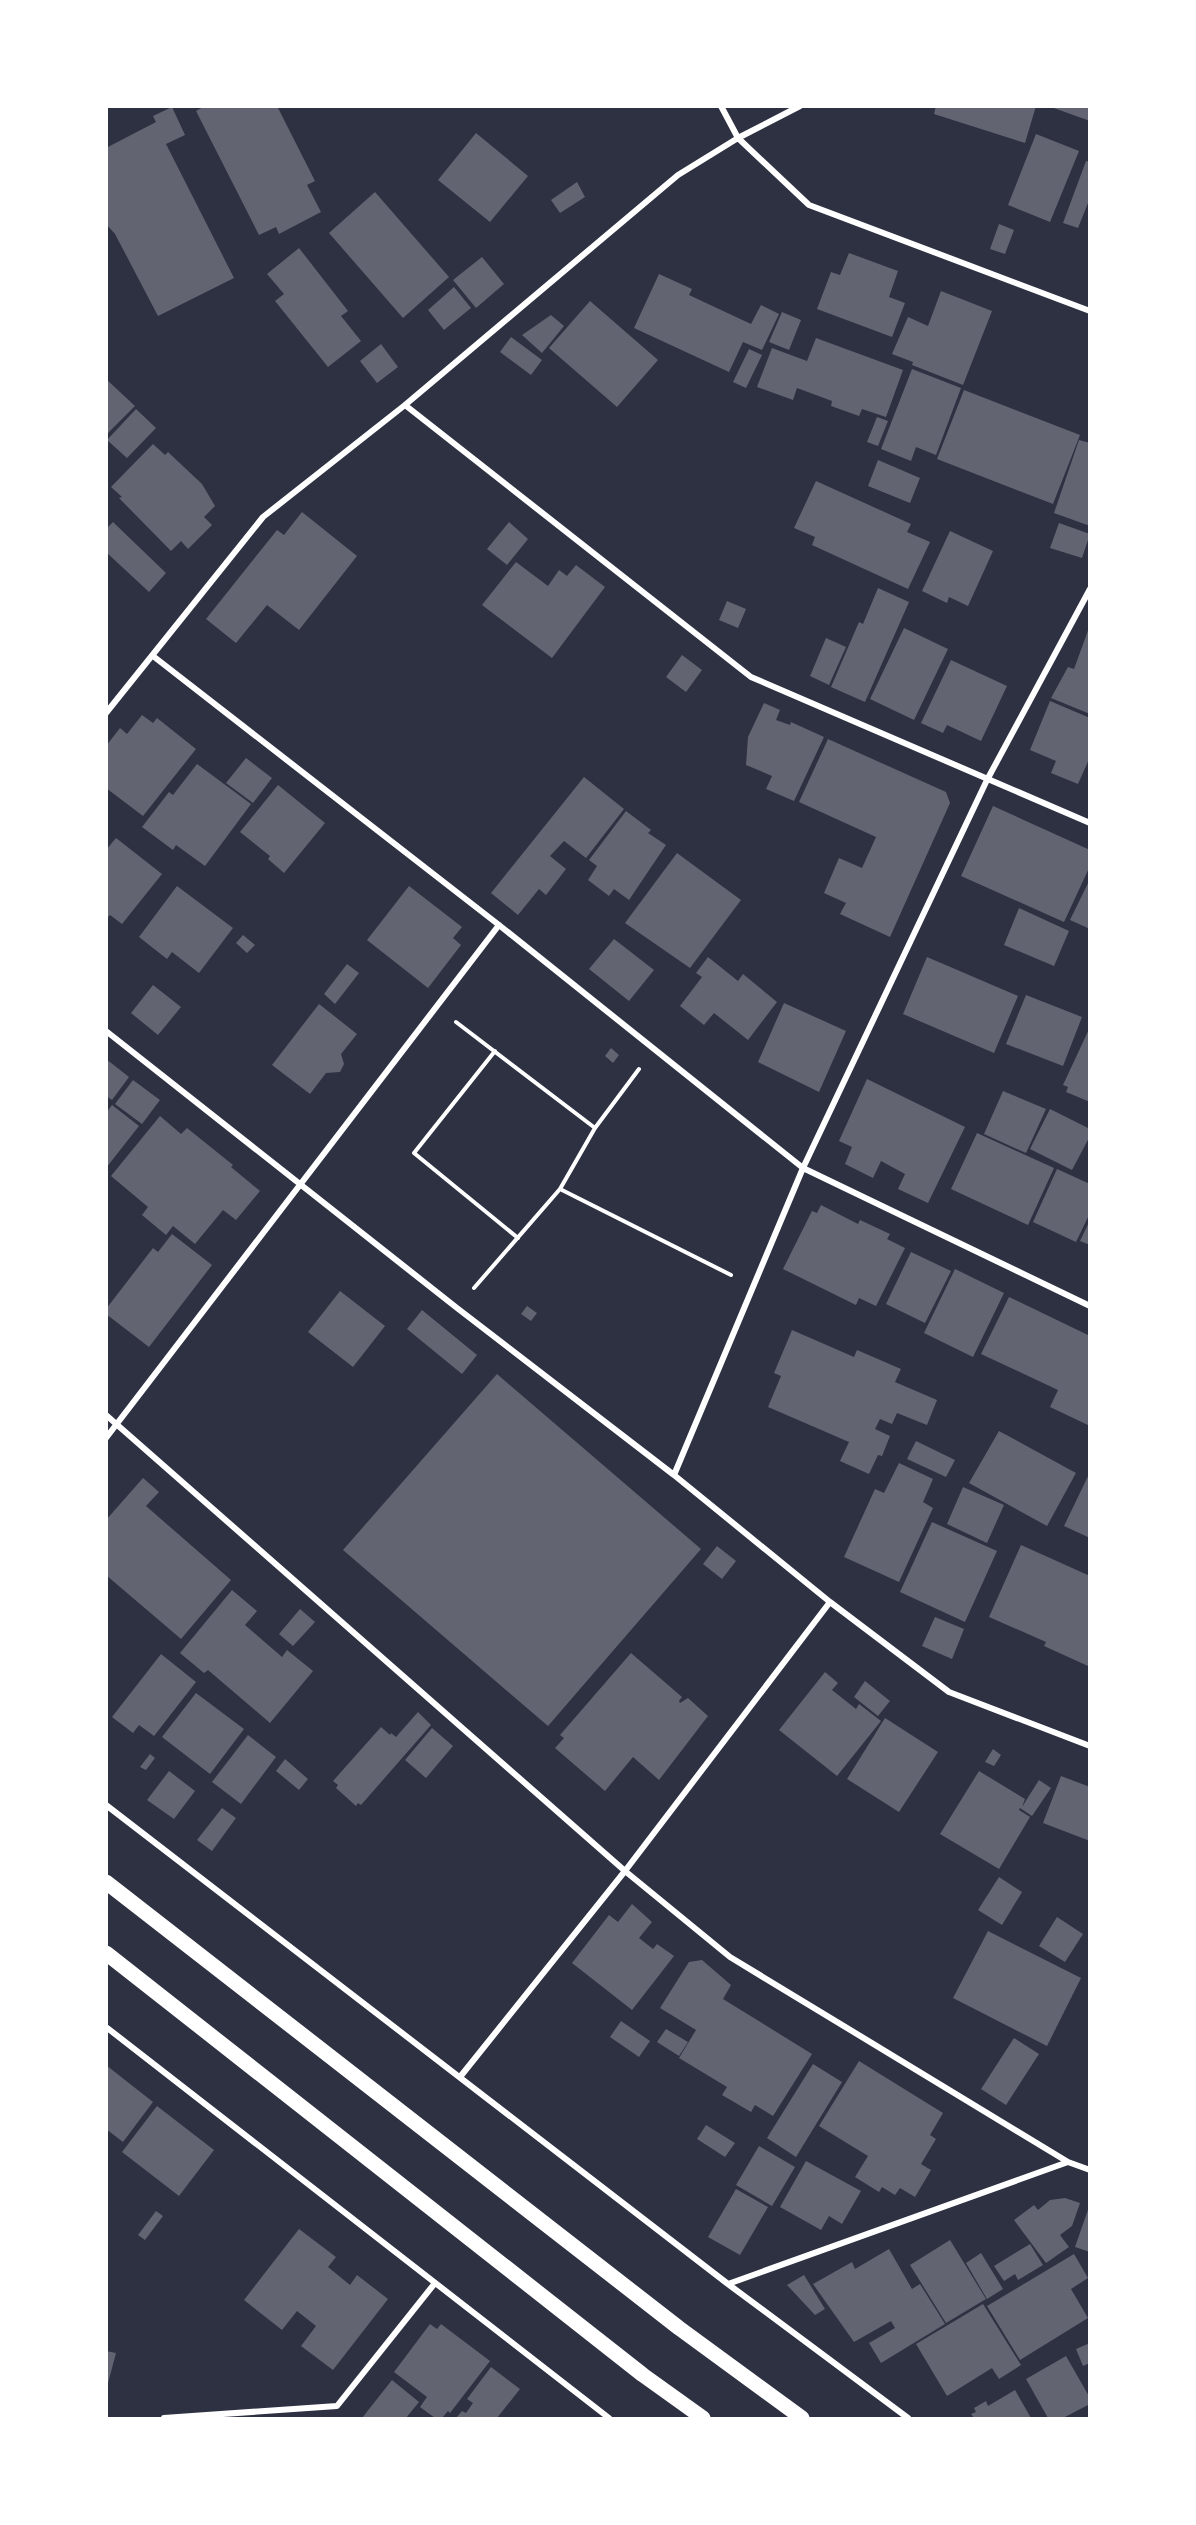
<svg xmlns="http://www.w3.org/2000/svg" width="1196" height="2525" font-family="'DejaVu Sans',sans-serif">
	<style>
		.building { fill: #626471 }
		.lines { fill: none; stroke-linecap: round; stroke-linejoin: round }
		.path { stroke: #fff; stroke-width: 4 }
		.minor { stroke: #fff; stroke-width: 6 }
		.primary { stroke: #fff; stroke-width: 15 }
	</style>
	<rect width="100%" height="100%" fill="#2d3142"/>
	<path class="building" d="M205,106H277L315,181L307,185L321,212L279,234L276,227L259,235L196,111Z
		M936,106H1036L1025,143L934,114Z
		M1051,106H1090V121L1051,107Z
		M172,107L185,135L166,144L234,278L158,316L115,234L106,224V148L156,122L153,116Z
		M476,133L528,176L490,222L438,180Z
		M1036,134L1079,151L1050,222L1008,205Z
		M1086,161L1090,162V198L1078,228L1063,223Z
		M577,182L585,197L560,213L551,200Z
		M375,192L449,277L403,318L329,233Z
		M999,224L1014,230L1005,254L990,249Z
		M299,248L348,311L341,316L361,341L328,367L275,301L284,294L267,274Z
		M849,253L898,271L889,297L905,303L892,337L817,309L831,272L840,275Z
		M482,257L504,284L476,308L453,280Z
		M659,274L692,289L689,295L751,324L761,305L779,314L762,350L743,342L729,372L634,328Z
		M454,287L471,308L444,330L428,310Z
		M941,291L992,311L963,385L912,365L913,362L892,354L908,317L928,326Z
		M590,301L658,360L617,407L549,348Z
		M782,312L801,320L789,350L769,342Z
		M551,315L564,326L542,353L522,335Z
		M511,337L542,360L531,375L500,352Z
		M816,338L903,370L886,417L862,409L859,416L831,406L832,401L797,388L793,400L757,387L772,348L807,361Z
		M381,344L398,367L377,383L360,361Z
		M749,349L762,355L746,388L733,382Z
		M912,369L961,388L936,455L916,447L911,461L881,449Z
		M106,379L135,406L106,435Z
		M964,390L1080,435L1053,504L937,459Z
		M136,409L156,428L127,458L107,440Z
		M877,417L888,421L878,446L867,442Z
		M1079,440L1090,443V526L1054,513Z
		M153,444L165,455L168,452L202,484L215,506L204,517L212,525L188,549L181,541L171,551L119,498L122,497L111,487Z
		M878,460L920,478L910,503L868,486Z
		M816,481L911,524L907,532L930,542L908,589L812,545L815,537L794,528Z
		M302,512L357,556L299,630L267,605L236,643L206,619L277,530L284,535Z
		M113,522L166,573L149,592L106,552V529Z
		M509,522L528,539L507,565L487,549Z
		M1059,523L1090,534L1082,558L1050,548Z
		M950,531L993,551L968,606L949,597L947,603L922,591Z
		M516,562L548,586L559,570L567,576L576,565L605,587L552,658L482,605Z
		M878,588L909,602L865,702L831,687L859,622L863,624Z
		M727,601L746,609L738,628L719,620Z
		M1090,625V714L1051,698L1068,667L1074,669Z
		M904,628L948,649L914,720L870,699Z
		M826,638L846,647L829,685L810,676Z
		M682,655L702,670L686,692L666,677Z
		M951,660L1007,686L981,741L947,725L943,733L921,723Z
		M1050,701L1090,718V757L1078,784L1051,773L1056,761L1030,750Z
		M764,703L780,710L776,720L790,725L791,722L824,737L794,801L766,789L772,776L746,765L748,737Z
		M142,715L153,723L157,718L196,749L143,816L106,788V746L120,728L127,734Z
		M828,739L946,792L950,803L890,937L840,914L846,903L824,893L839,858L862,868L876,837L799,802Z
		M246,758L272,778L253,803L226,783Z
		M197,764L251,804L205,866L176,845L173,850L142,827L169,792L173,795Z
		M584,777L624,809L586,858L564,841L550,856L566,869L546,895L539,889L518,915L491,893Z
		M278,785L325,823L284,873L268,859L270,856L240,832Z
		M993,806L1090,850V866L1064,922L961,876Z
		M626,811L651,830L648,833L666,845L629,900L614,889L609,896L588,880L597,866L589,860Z
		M116,838L162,874L122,924L110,915L106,919V850Z
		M677,853L741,900L690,968L625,923Z
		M1090,879V929L1070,920Z
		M177,886L233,928L199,973L172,952L167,959L139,937Z
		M409,886L462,927L453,938L461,945L428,988L367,940Z
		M1019,908L1069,931L1054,966L1004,945Z
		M243,935L255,945L247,953L236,943Z
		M614,939L654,970L629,1001L589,969Z
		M708,957L738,981L743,974L777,1002L748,1040L714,1013L704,1025L680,1006L702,977L696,973Z
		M927,957L1018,996L994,1053L903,1014Z
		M347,964L359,973L335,1004L324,994Z
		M153,985L181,1007L158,1035L131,1013Z
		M1026,995L1082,1017L1063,1066L1006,1044Z
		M784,1003L846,1031L819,1092L758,1062Z
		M319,1004L357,1034L341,1054L344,1064L340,1072L326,1073L310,1094L272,1065Z
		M1090,1027V1102L1066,1092L1068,1087L1063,1085Z
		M611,1048L619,1055L613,1063L605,1056Z
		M106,1059L129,1077L112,1100L106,1096Z
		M867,1079L965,1127L928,1203L898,1189L905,1174L881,1161L873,1178L845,1164L852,1147L839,1141Z
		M133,1080L160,1100L142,1124L115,1104Z
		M1003,1091L1046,1109L1026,1153L984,1134Z
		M112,1105L139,1126L106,1168V1113Z
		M1050,1109L1090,1129V1136L1072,1170L1030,1149Z
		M160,1116L181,1134L187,1128L233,1165L231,1167L260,1191L236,1220L223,1210L195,1244L173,1226L166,1235L142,1215L148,1207L111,1176Z
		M977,1133L1054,1168L1028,1225L951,1189Z
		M1057,1169L1090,1184V1213L1076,1242L1033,1222Z
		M821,1205L858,1224L860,1220L890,1234L887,1239L905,1248L876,1306L859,1298L856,1305L783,1269L812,1211L817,1213Z
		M1090,1220V1245L1080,1241Z
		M172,1234L212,1265L149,1347L106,1314V1309L153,1248L158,1252Z
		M911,1252L951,1271L925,1323L886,1304Z
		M955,1269L1004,1293L973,1357L924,1333Z
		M340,1291L385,1326L353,1367L308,1332Z
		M1009,1297L1090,1336V1426L1050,1407L1058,1390L981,1354Z
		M527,1306L537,1313L531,1321L521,1314Z
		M422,1310L477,1355L462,1374L407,1329Z
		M792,1330L854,1357L857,1350L901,1369L895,1382L937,1400L927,1425L897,1413L892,1424L880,1419L875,1429L890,1436L882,1456L878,1455L869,1474L840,1461L849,1442L768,1407L781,1376L774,1373Z
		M497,1374L701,1549L548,1726L343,1550Z
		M999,1431L1076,1473L1047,1526L969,1483Z
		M916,1441L955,1460L946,1477L907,1459Z
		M899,1463L933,1479L923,1502L933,1508L899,1582L844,1557L875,1489L884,1493Z
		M1090,1472V1538L1064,1526Z
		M143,1478L159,1492L146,1506L231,1580L181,1639L106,1575V1520Z
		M963,1487L1004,1505L987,1543L947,1524Z
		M932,1522L997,1551L965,1622L900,1592Z
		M1021,1545L1090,1576L1088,1666L1044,1646L1046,1642L989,1617Z
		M717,1546L736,1561L722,1579L703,1564Z
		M232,1590L257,1611L245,1625L282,1657L287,1650L313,1671L270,1723L208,1670L204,1673L180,1653Z
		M300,1609L315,1622L293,1646L279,1634Z
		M935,1617L964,1629L952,1659L922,1646Z
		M631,1653L682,1697L679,1701L680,1703L688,1698L708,1716L659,1780L633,1757L605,1791L555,1748L564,1738L560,1735Z
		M161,1654L196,1682L154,1736L139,1725L133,1733L112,1717Z
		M825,1672L838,1683L832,1690L856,1709L859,1704L881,1721L837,1776L779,1730Z
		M865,1681L890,1701L878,1716L854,1697Z
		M196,1693L244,1729L210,1774L162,1737Z
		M418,1712L431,1725L361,1805L358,1803L356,1806L336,1788L338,1785L333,1781L381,1727L390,1735L391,1733L396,1737Z
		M885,1718L938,1752L899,1812L847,1779Z
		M432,1728L453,1746L426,1778L405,1760Z
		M248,1735L276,1757L241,1804L212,1782Z
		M993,1749L1001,1755L994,1766L985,1762Z
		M150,1754L155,1758L146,1770L140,1767Z
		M285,1759L308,1779L299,1790L276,1771Z
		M169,1771L195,1791L174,1819L147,1800Z
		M979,1771L1025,1799L1022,1807L1039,1780L1051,1788L1032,1816L1020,1808L1019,1810L1030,1817L999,1869L940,1834Z
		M1061,1776L1090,1787V1841L1043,1823Z
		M222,1808L236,1818L212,1851L197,1840Z
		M999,1877L1022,1892L1002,1925L978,1910Z
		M632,1904L652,1922L639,1938L653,1949L657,1944L674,1956L632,2010L572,1963L609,1915L618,1922Z
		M1057,1917L1083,1934L1065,1962L1039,1946Z
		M988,1931L1081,1978L1047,2046L953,1998Z
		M702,1960L731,1985L723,1999L812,2054L773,2116L755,2105L751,2112L722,2095L727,2087L679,2058L696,2030L660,2008L689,1962Z
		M621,2021L650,2041L639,2057L610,2037Z
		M666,2029L688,2042L679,2056L657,2042Z
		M1014,2038L1039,2054L1006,2105L981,2089Z
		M859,2061L943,2113L930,2135L936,2139L921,2164L931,2170L915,2197L900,2188L895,2195L882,2187L879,2192L855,2177L868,2156L819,2126Z
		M813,2064L842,2082L796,2157L767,2138Z
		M106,2065L153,2102L123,2142L106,2129Z
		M157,2106L214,2150L179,2196L122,2152Z
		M706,2125L735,2143L725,2157L697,2139Z
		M759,2146L795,2167L772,2206L736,2185Z
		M806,2161L861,2191L842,2224L829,2216L821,2230L780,2207Z
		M736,2189L768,2207L740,2255L708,2237Z
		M1065,2198L1080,2203L1072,2226L1060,2235L1069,2247L1046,2263L1014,2220L1034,2205L1038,2210L1050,2200Z
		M1090,2204V2252L1075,2247Z
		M156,2211L163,2216L145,2240L138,2235Z
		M299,2229L336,2257L328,2267L350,2285L357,2275L388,2299L333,2370L301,2346L316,2326L297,2311L282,2330L244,2300Z
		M950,2240L986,2299L946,2323L910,2265Z
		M1030,2244L1043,2265L1018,2280L1015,2274L1004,2281L994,2266Z
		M889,2249L912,2289L920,2284L945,2324L881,2363L869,2343L895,2328L891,2321L854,2342L813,2284L852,2262L855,2269Z
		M981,2253L1003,2289L987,2299L966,2263Z
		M1074,2254L1088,2278L1071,2289L1088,2318L1020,2360L987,2306Z
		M804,2275L825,2309L815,2315L787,2285Z
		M983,2304L1021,2365L999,2379L992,2368L947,2396L916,2344Z
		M430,2324L437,2329L441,2324L490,2361L450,2413L448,2411L442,2418H435L420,2407L427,2397L394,2372Z
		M1090,2343V2363L1083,2366L1076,2349Z
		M106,2351L116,2353L107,2387H106Z
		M1066,2356L1090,2398V2404L1063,2418H1048L1026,2379Z
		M491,2367L520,2389L497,2418H456L462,2411L466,2413L473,2403L467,2399Z
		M392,2380L419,2402L406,2418H362Z
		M1015,2390L1031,2418H974L971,2414L976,2412L974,2408L986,2401L988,2406Z"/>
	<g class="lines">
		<path class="path" d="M456,1022L595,1128L639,1069
			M495,1051L414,1153L518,1238
			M560,1189L595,1128
			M474,1288L560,1189L731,1275"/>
		<path class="minor" d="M721,106L738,138L809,205L1090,311
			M405,405L751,677L1090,823
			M153,656L499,925L803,1168L1090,1306
			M106,713L263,517L405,405L678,175L738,138L800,106
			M106,1031L457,1308L674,1475L830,1602L949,1692L1090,1746
			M106,1415L625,1871L730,1957L1068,2162L1090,2170
			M106,1438L499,925
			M674,1475L803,1168L987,780L1090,589
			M106,1805L728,2284L908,2418
			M106,2027L609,2418
			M460,2077L625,1871L830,1602
			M728,2284L1068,2162
			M164,2418L337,2406L435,2283"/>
		<path class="primary" d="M106,1882L679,2328L802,2418
			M106,1953L643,2375L703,2418"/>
	</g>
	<rect width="1196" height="2525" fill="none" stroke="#ffffff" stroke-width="216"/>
</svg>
